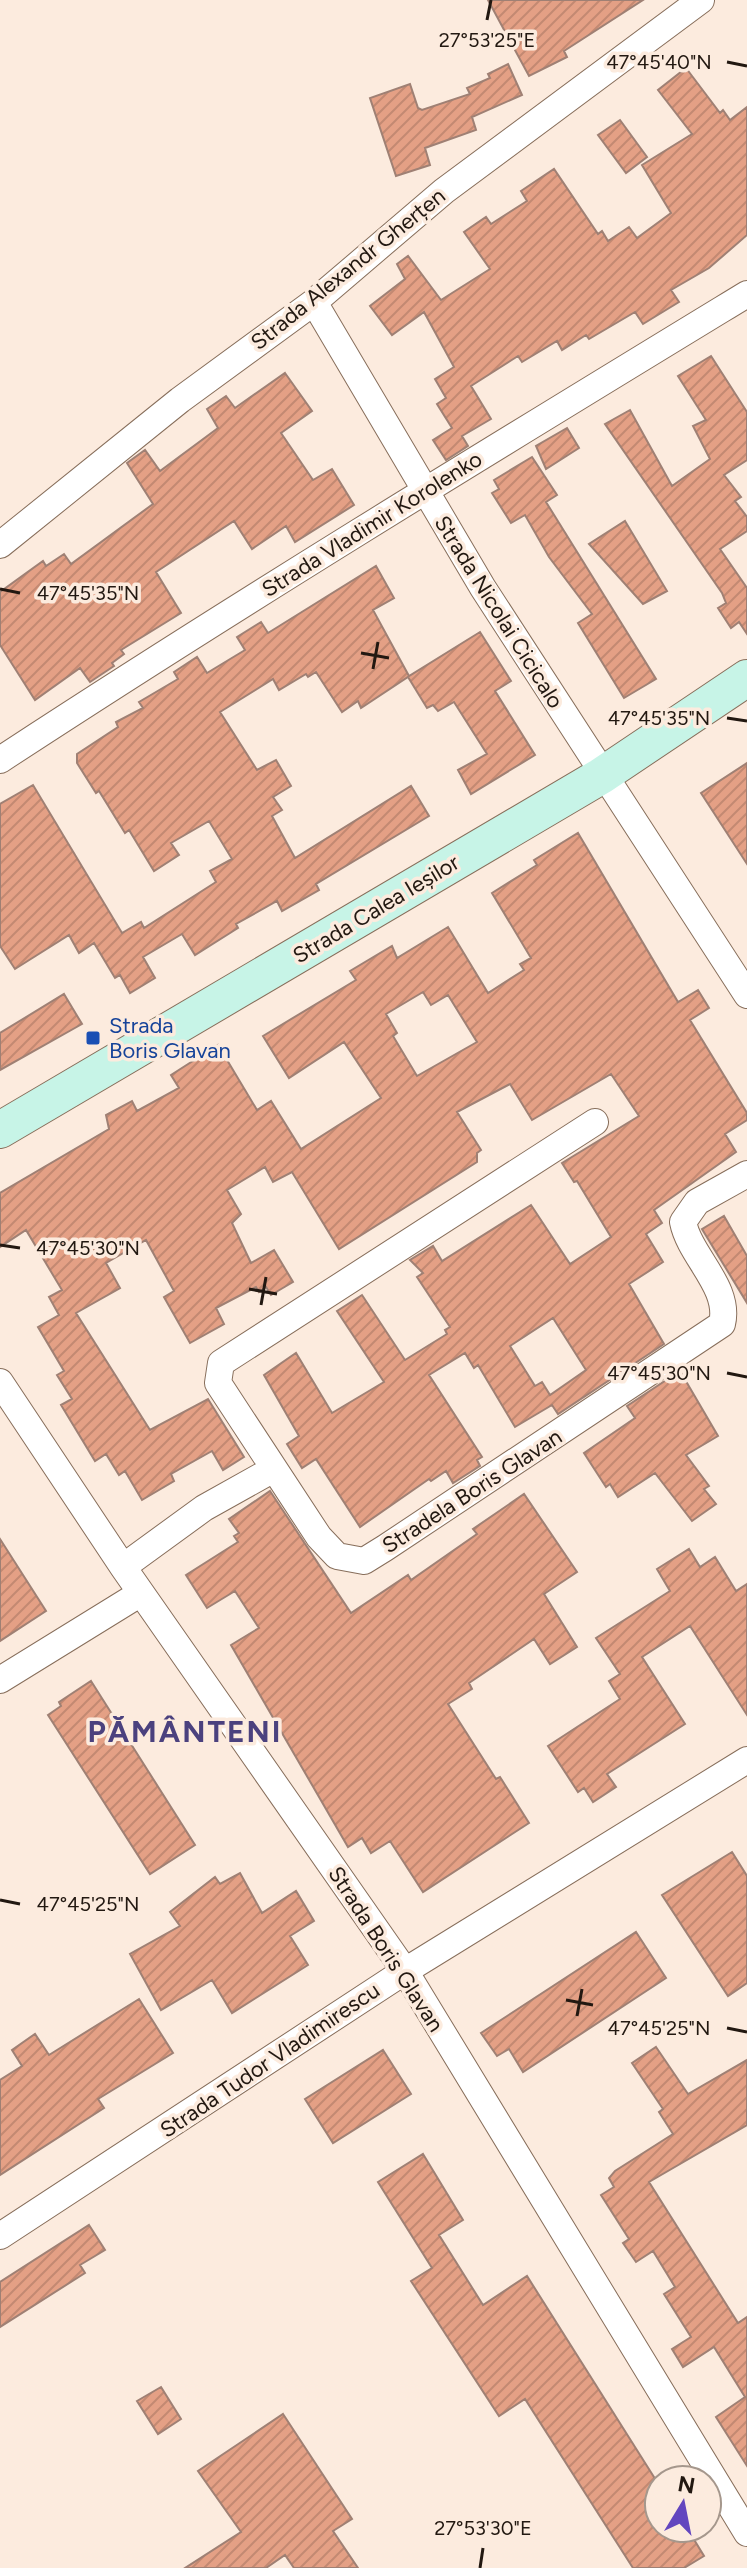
<svg xmlns="http://www.w3.org/2000/svg" width="747" height="2568" font-family="Figtree,sans-serif">
	<style>
		.building { fill: url(#building-hatch); stroke: #9f8074; stroke-width: 2; fill-rule: evenodd }
		.lines { fill: none; stroke-linecap: round; stroke-linejoin: round }
		.street-casing { stroke: #876e5b; stroke-width: 28 }
		.secondary-casing { stroke: #876e5b; stroke-width: 38 }
		.street { stroke: #fff; stroke-width: 26 }
		.secondary { stroke: #c7f4e7; stroke-width: 36 }
		.ticks { fill: none; stroke: #221811; stroke-width: 3 }
		.transit-dot { fill: #1a4fb4; stroke: #fcebde; stroke-width: 3 }
		.labels { text-anchor: middle; dominant-baseline: central; stroke-width: 7; stroke-linejoin: round; paint-order: stroke }
		.street-label { font-size: 22px; fill: #221811; stroke: #fcebde }
		.transit-label { font-size: 22px; fill: #164399; stroke: #fcebde; text-anchor: start }
		.district-label { font-size: 30px; font-weight: bold; letter-spacing: 2px; fill: #4b417e; stroke: #fcebde }
		.ticks-label { font-size: 20px; text-anchor: middle; fill: #221811; stroke: #fcebde; stroke-width: 7; stroke-linejoin: round; paint-order: stroke }
	</style>
	<defs>
		<pattern id="building-hatch" width="6" height="6" patternUnits="userSpaceOnUse" patternTransform="scale(2)"><rect width="6" height="6" fill="#e4a085"/><path d="M-1 1l2-2M0 6l6-6M5 7l2-2" fill="none" stroke="#c38972"/></pattern>
	</defs>
	<rect width="100%" height="100%" fill="#fcebde"/>
	<path class="building" d="M488,0H643L564,51L567,57L529,76Z
		M508,64L522,95L472,117L476,130L425,148L430,165L396,176L370,98L410,84L418,108L422,110L470,94L467,88L490,78L488,74Z
		M686,68L720,113L723,110L730,120L747,107V235L709,268L671,290L679,302L643,324L635,312L589,339L586,335L562,350L557,341L522,362L518,356L471,386L491,419L462,436L468,446L446,460L433,440L452,428L437,404L446,398L435,379L454,367L424,312L392,335L370,306L405,279L397,264L408,256L441,300L490,269L464,232L486,217L491,224L527,201L521,191L554,169L598,234L602,231L608,241L629,227L637,238L671,213L642,165L692,134L658,90Z
		M620,120L647,157L626,173L598,135Z
		M711,356L747,412V460L724,475L741,497L735,501L747,517V531L720,549L747,588V634L739,622L731,628L718,608L726,603L722,593L605,424L630,410L672,486L710,459L693,426L706,420L678,376Z
		M285,373L312,411L281,433L313,480L332,469L354,505L295,542L286,526L252,549L234,521L156,572L181,613L121,650L124,654L112,663L114,666L90,682L80,668L35,700L0,645V592L43,561L46,566L64,554L71,564L153,504L127,463L145,450L160,471L218,428L207,409L226,396L235,408Z
		M567,428L579,448L546,469L536,446Z
		M532,457L557,495L546,502L656,679L624,698L578,623L592,614L549,557L525,515L511,523L492,493L499,489L494,480Z
		M625,521L667,591L643,604L589,544Z
		M376,566L394,598L373,610L409,676L480,632L511,681L495,691L535,755L471,794L458,770L487,754L454,702L438,711L433,705L427,708L408,677L361,708L358,701L342,712L316,672L308,677L306,674L279,690L273,679L220,712L257,770L276,760L291,786L273,797L282,810L272,816L295,858L411,786L429,816L316,884L319,890L282,911L277,901L236,924L238,928L195,955L182,934L143,957L155,978L130,993L120,975L115,978L94,943L79,953L69,935L15,969L0,946V804L33,785L122,933L141,922L144,928L216,882L210,871L232,859L209,821L171,843L179,855L154,871L129,830L125,833L99,791L96,793L77,763V754L118,727L116,722L143,708L139,702L178,679L174,672L197,657L207,673L245,650L237,637L261,622L268,633Z
		M747,763V864L701,793Z
		M578,833L678,1002L698,990L709,1008L690,1020L747,1113V1120L725,1134L736,1152L654,1210L662,1223L646,1234L663,1262L629,1284L664,1344L558,1414L552,1405L515,1427L478,1365L474,1368L465,1353L429,1375L482,1457L477,1460L480,1466L453,1483L446,1471L431,1481L429,1479L360,1527L316,1459L302,1468L287,1444L299,1436L264,1375L296,1353L332,1413L384,1382L337,1311L362,1295L405,1360L447,1334L445,1330L450,1327L417,1277L423,1273L410,1260L433,1246L442,1261L531,1205L570,1264L611,1237L577,1181L574,1182L562,1163L639,1116L611,1074L532,1120L510,1084L457,1112L481,1150L477,1153V1162L339,1249L292,1172L273,1182L265,1167L227,1190L241,1214L232,1223L251,1263L274,1250L293,1282L271,1295L266,1287L259,1292L256,1287L216,1308L224,1324L190,1343L164,1297L174,1291L146,1240L106,1263L120,1288L76,1313L150,1430L208,1399L244,1457L223,1470L212,1451L171,1474L174,1481L142,1500L125,1471L119,1475L106,1454L95,1461L61,1405L72,1399L57,1375L64,1371L38,1327L59,1315L49,1297L62,1290L26,1230L0,1247V1193L109,1129L106,1115L132,1101L137,1111L179,1088L171,1075L218,1045L257,1110L271,1101L301,1149L381,1098L344,1042L289,1078L263,1036L356,980L350,971L392,946L397,958L448,927L488,993L524,970L520,964L531,958L492,893L537,865L534,860ZM423,992L431,1005L448,995L477,1042L417,1076L393,1036L397,1033L386,1014ZM553,1318L586,1370L550,1395L542,1382L535,1386L510,1346Z
		M64,994L82,1024L0,1070V1033Z
		M724,1216L747,1256V1303L702,1229Z
		M680,1371L718,1436L686,1455L709,1486L704,1489L716,1504L692,1521L655,1473L618,1497L610,1484L606,1487L584,1453L635,1418L627,1406Z
		M270,1491L351,1613L408,1575L411,1580L477,1534L473,1529L524,1494L577,1572L544,1594L577,1647L550,1664L534,1639L469,1683L472,1689L448,1704L496,1779L500,1777L529,1823L423,1892L390,1841L371,1853L362,1838L348,1847L231,1645L259,1628L235,1591L207,1608L186,1575L238,1542L234,1536L239,1533L229,1519Z
		M0,1539L46,1611L0,1641Z
		M689,1549L700,1567L715,1557L736,1591L747,1584V1715L690,1626L642,1657L685,1724L607,1774L616,1787L593,1802L584,1788L578,1792L548,1746L620,1699L609,1681L620,1674L596,1638L670,1591L657,1569Z
		M91,1681L195,1845L150,1874L48,1715L61,1706L59,1702Z
		M732,1852L747,1876V1983L728,1996L662,1895Z
		M240,1873L262,1913L296,1891L314,1921L290,1936L308,1965L232,2013L212,1980L161,2010L130,1954L180,1926L170,1912L215,1877L220,1884Z
		M636,1932L666,1978L523,2072L509,2049L497,2056L481,2033Z
		M139,1999L173,2053L98,2099L104,2108L0,2175V2080L22,2066L12,2050L35,2034L49,2055Z
		M656,2047L688,2094L747,2060V2125L649,2182L738,2323L747,2317V2466L716,2417L745,2397L714,2347L683,2367L672,2349L691,2337L664,2294L675,2287L653,2251L636,2262L623,2243L629,2239L601,2195L614,2187L609,2178L615,2171L673,2134L659,2112L663,2109L632,2063Z
		M383,2050L411,2094L333,2143L305,2099Z
		M423,2154L463,2220L439,2235L483,2305L527,2276L659,2485V2528H687L704,2556L684,2568H633L525,2399L499,2416L411,2281L432,2268L378,2182Z
		M89,2225L105,2250L80,2265L85,2273L0,2327V2282Z
		M161,2387L181,2419L158,2434L137,2401Z
		M283,2414L352,2519L333,2531L358,2568H294L285,2555L266,2568H185L241,2532L198,2471Z"/>
	<g class="lines">
		<g class="street-casing">
			<path id="street" d="M314,302L483,588L747,995
				M0,545L180,400L314,302L444,191L701,0
				M0,760C246,599 496,447 747,294
				M595,1122L221,1363L218,1383L319,1537L337,1556L364,1561L385,1548L722,1324C731,1287 690,1257 683,1222L697,1202L747,1174
				M0,1382L123,1567L405,1971L747,2533
				M123,1567L204,1508L272,1470
				M0,1680L141,1593
				M0,2236L405,1971L747,1760"/>
		</g>
		<g class="secondary-casing">
			<path id="secondary" d="M0,1130L601,776L747,678"/>
		</g>
		<use href="#street" class="street"/>
		<use href="#secondary" class="secondary"/>
	</g>
	<path class="ticks" d="M487,20L491,0M727,62L747,66M0,589L20,593M361,653L389,658M373,669L378,642M727,718L747,721M0,1245L20,1248M249,1289L277,1294M261,1305L266,1277M727,1373L747,1377M0,1900L20,1904M566,2000L593,2005M577,2016L582,1989M727,2028L747,2032M480,2568L483,2548"/>
	<rect class="transit-dot" x="85" y="1030" width="16" height="16" rx="4"/>
	<g class="labels">
		<g class="street-label">
			<text transform="translate(348 269) rotate(-39)">Strada Alexandr Gherțen</text>
			<text transform="translate(372 524) rotate(-32)">Strada Vladimir Korolenko</text>
			<text transform="translate(499 612) rotate(58)">Strada Nicolai Cicicalo</text>
			<text transform="translate(376 909) rotate(-31)">Strada Calea Ieșilor</text>
			<text transform="translate(472 1491) rotate(-33)">Stradela Boris Glavan</text>
			<text transform="translate(386 1949) rotate(57)">Strada Boris Glavan</text>
			<text transform="translate(270 2060) rotate(-34)">Strada Tudor Vladimirescu</text>
		</g>
		<g class="transit-label">
			<text x="109" y="1025">Strada<tspan x="109" dy="25">Boris Glavan</tspan></text>
		</g>
		<g class="district-label">
			<text x="185" y="1731">PĂMÂNTENI</text>
		</g>
	</g>
	<g class="ticks-label">
		<text x="487" y="47">27°53'25"E</text>
		<text x="659" y="69">47°45'40"N</text>
		<text x="88" y="600">47°45'35"N</text>
		<text x="659" y="725">47°45'35"N</text>
		<text x="88" y="1255">47°45'30"N</text>
		<text x="659" y="1380">47°45'30"N</text>
		<text x="88" y="1911">47°45'25"N</text>
		<text x="659" y="2035">47°45'25"N</text>
		<text x="483" y="2535">27°53'30"E</text>
	</g>
	<g transform="translate(683 2504) rotate(10)"><circle r="38" fill="#fcebde" stroke="#a5978c" stroke-width="2"/>
	<path d="M0-6L14 30L0 20L-14 30Z" fill="#6346bf"/>
	<text y="-12" font-size="22" font-weight="bold" text-anchor="middle" fill="#221811">N</text>
	</g>
</svg>
